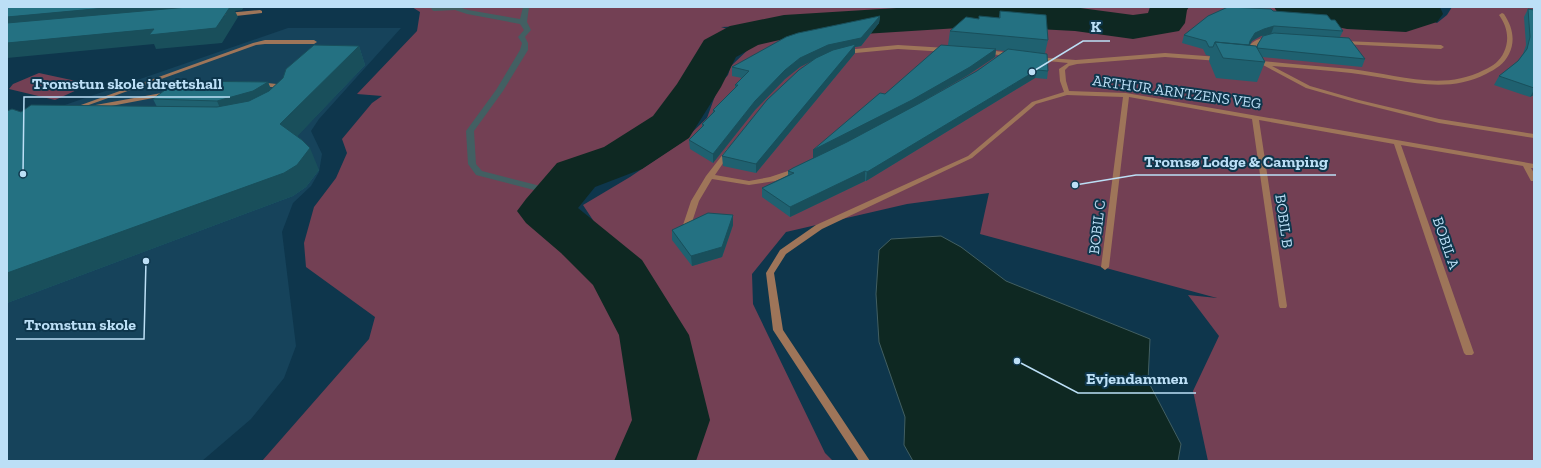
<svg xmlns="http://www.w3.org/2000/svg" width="1541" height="468" font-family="'Zilla Slab',serif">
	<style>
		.built { fill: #16435b }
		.green { fill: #734054 }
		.water { fill: #0e2822; stroke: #425f62 }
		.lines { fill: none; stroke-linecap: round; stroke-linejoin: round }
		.stream { fill: #425f62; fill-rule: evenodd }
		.river { fill: #0e2822; fill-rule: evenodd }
		.service { fill: #9e7559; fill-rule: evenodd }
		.minor { fill: #9e7559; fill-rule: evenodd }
		.wall { fill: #1f6170; fill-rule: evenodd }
		.shaded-wall { fill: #194f5b }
		.building { fill: #247182; stroke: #194f5b }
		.labels { text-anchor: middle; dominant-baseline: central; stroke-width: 4; stroke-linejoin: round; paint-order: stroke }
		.street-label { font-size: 15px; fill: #bcdff6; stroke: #0e364c }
		.leader { fill: none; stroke: #bcdff6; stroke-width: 1.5 }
		.callout-dot { fill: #bcdff6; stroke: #0e364c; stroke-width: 1.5 }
		.callout-label { font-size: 16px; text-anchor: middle; font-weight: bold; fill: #bcdff6; stroke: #0e364c; stroke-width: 4; stroke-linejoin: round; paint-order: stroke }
	</style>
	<rect width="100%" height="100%" fill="#0e364c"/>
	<path class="built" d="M288,28H401L319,119L311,131L322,154L319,172L311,186L293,203L282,232L296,346L284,378L251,419L202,461H7V128L62,106Z"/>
	<path class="green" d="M412,7H1403L1437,23L1447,15L1452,7L1534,8V461H1208L1193,391L1219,336L1188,295L1217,298L980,234L989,193L907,204L786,232L752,274L753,304L825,453L833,461H661L678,420L644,297L583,205L630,177L682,142L707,118L719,85L728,75L731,66L754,44L775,37L802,31L969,20L1089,26L1080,14L973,10L878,18H828L778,22L747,26L721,27L744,34L717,49L668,126L622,157L573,175L541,212L579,242L612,275L644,338L664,417L645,461H262L369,339L375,317L306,267L304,243L314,207L336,178L347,153L342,139L372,103L382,96L357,94L417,31L420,12Z
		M39,73L90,84L55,100L9,89L13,84Z"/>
	<path class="water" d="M941,236L961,247L1006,281L1150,339L1148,381L1181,444L1178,461H913L904,445L905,417L879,342L876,294L879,250L891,239Z"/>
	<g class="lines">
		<path class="stream" d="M431,7H459L468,10L520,19L523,7H529L527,22L531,30L525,37L528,43V50L503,91L474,131L476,164L482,171L564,192L566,194L564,196L561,197L476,175L468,164L466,131L496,90L520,50L522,43L518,37L524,30L520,24L467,14L455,10L434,11L432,10Z
			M954,7H960L962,12L953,19L950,17L956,12Z"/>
		<path class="river" d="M913,7H1073L1133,15L1148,13L1150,7H1189L1187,10L1185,23L1179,31L1133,39L1075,31L1019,28H959L784,39L758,45L736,57L721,87L689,138L642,169L595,187L578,208L642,260L689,335L710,420L696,461H614L632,420L619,335L593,285L561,253L526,223L517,211L526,199L557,163L604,147L653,116L677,84L704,40L730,26L784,15Z
			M1274,7H1440L1443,14L1437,22L1406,32L1347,29L1279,15Z"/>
		<path class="service" d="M1502,13L1504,14C1512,26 1516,40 1509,54C1504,64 1496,69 1486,74C1444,96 1396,78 1351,73C1325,70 1298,68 1272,66L1310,86L1359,100L1439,119L1534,134V138L1439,123L1355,102L1306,88L1263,65L1254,64L1251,62L1254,60C1286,64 1318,66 1351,69C1395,74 1442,92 1484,70C1493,66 1500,61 1504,52C1510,39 1507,26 1499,15Z
			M1270,36L1273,38L1272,39C1259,42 1256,43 1251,56H1247C1245,43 1259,38 1270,36Z
			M265,40H314L317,42L314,44H265L256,45L72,111L70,112L67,110L253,43Z
			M1344,41L1441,45L1444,47L1441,49L1342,44V42Z
			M898,45L947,48L950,50L947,52L898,49L845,54L842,52L845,50Z
			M986,50L1013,53L1016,55L1013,57L984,53L983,52Z
			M1165,53L1219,57L1222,59L1219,61L1165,57L1077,64L1069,66L1065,70L1066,81L1069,91L1126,93L1534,164V168H1531L1534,173V181H1531L1523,166L1401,145L1474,353L1472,355H1466L1464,353L1394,144L1259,120L1287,306L1286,308H1280L1279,306L1252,119L1129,97L1109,267L1105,270L1101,267L1123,97L1067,95L1036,104L972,158L822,229L786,254L774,273L783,330L870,461H859L773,330L766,273L780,250L816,225L968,156L1032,102L1064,92L1060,81L1059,69L1068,63L1038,60L1036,59V57L1076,60Z
			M258,82L286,85L289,87L286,89L256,85V83Z
			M167,92L170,94L169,95L90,110L87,108L90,106Z
			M729,148L732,150L715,175L749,181L770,177L797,168L801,170L800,172L775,181L749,185L712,179L699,201L691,225L690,227H684L683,225L691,201L706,176L727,149Z"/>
		<path class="minor" d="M260,10L262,11V13L227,17L224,15L227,13Z"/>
	</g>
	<path class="wall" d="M1528,9L1534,10V95L1530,97L1494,85L1499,76L1518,61L1523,54L1526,45L1524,17Z
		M1000,11L1048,40L1045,53L1048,71L1047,79L1035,78L866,181H865L790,217L762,197V188L788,175V171L813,158L885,94L948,45L950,31L979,19L999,18ZM996,50L1005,51L977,71L920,103L847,142L832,149L911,108L968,75L995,57Z
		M1273,11L1331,20L1343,31L1340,37L1365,59L1362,67L1262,57L1265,62L1257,82L1216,78L1209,61L1210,56L1206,55L1203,49L1182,43L1184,35ZM1271,34L1258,44L1257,47L1250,45L1252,41L1261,36Z
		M880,16L879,23L861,46L855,47V53L756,173L723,166L722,156L813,60L800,67L785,79L755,110L713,163L690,149L689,140L702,127V124L713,112V110L735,88V85L742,78L732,76V67Z
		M359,46L365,65L297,136L319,170L306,187L293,196L7,303V111L21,112L157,107L153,99L268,82L271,90Z
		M733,225L722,257L692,266L672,240V230Z"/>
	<path class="shaded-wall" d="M116,7H244L242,10L235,11L238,17L222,43L156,49L154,44L7,58V43L154,29L156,34L216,28L227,12L7,32V17Z
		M880,16L879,23L861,46L855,47V53L756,173V164L827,53L800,67L785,79L755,110L713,163V154L755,101L785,70L800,58Z
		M1274,26L1271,34L1261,36L1252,41L1248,47L1250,41L1255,33L1264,29Z
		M359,46L365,65L288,146L280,124Z
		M996,49L995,57L968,75L911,108L813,160V150Z
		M1037,70L1035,78L866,181L867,172Z
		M268,82L276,103L226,122L217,101Z
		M1534,90V95L1530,97Z
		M310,148L319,170L306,187L293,196L7,303V273Z
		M865,171V181L790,217V207Z
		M733,215V225L722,257L692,266L691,256Z"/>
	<path class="building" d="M7,7H116L7,17Z
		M188,7H230L216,28L149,35L154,29L7,43V23Z
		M1228,7L1271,9L1273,11L1327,15L1331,20H1335L1343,31L1274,26L1264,29L1255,33L1250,41L1249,45L1215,42L1213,47H1209L1206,41L1184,35L1208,16Z
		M1528,9L1534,10V88L1499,76L1518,61L1527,49L1530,37Z
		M1000,11L1046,15L1048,40L950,31L966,17L979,19V16L1000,18Z
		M880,16L861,38L828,45L800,58L785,70L755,101L713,154L689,140L704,125L702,124L715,111L713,110L738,85H735L749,71L732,67L786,37L798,33Z
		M1274,33L1349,38L1365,59L1257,48L1258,44L1263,36Z
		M1215,42L1256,46L1265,62L1223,58Z
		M856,44L756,164L722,156L767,100L799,70L816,58L833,50Z
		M314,45L359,46L280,124L302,140L310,148L297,165L284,173L7,273V111L12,109L21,112L31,105L217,107L249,101L269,91L283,78L286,69Z
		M941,45L996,49L970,67L912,100L813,150L880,93L885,94Z
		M1008,49L1047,54L1048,71L1037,70L867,172L865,171L790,207L762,188L794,173L788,171L793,168L847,142L920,103L977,71Z
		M177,81L268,82L253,91L217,101L153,99Z
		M708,213L733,215L722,247L691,256L672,230Z"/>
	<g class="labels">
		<g class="street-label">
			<text transform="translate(1177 92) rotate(8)">ARTHUR ARNTZENS VEG</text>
			<text transform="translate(1284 221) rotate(82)">BOBIL B</text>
			<text transform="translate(1097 227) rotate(-83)">BOBIL C</text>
			<text transform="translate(1446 243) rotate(71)">BOBIL A</text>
		</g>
	</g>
	<path class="leader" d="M1032 72L1083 41H1110M23 174L24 97H230M1075 185L1136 175H1336M146 261L144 339H16M1017 361L1078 393H1196"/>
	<g class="callout-dot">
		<circle cx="1032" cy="72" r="4"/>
		<circle cx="23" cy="174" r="4"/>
		<circle cx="1075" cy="185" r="4"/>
		<circle cx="146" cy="261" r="4"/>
		<circle cx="1017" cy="361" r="4"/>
	</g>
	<g class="callout-label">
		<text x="1096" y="32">K</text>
		<text x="127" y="89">Tromstun skole idrettshall</text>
		<text x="1236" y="167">Tromsø Lodge &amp; Camping</text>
		<text x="80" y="330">Tromstun skole</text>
		<text x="1137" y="384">Evjendammen</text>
	</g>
	<rect width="1541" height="468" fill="none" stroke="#bcdff6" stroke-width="16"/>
</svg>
